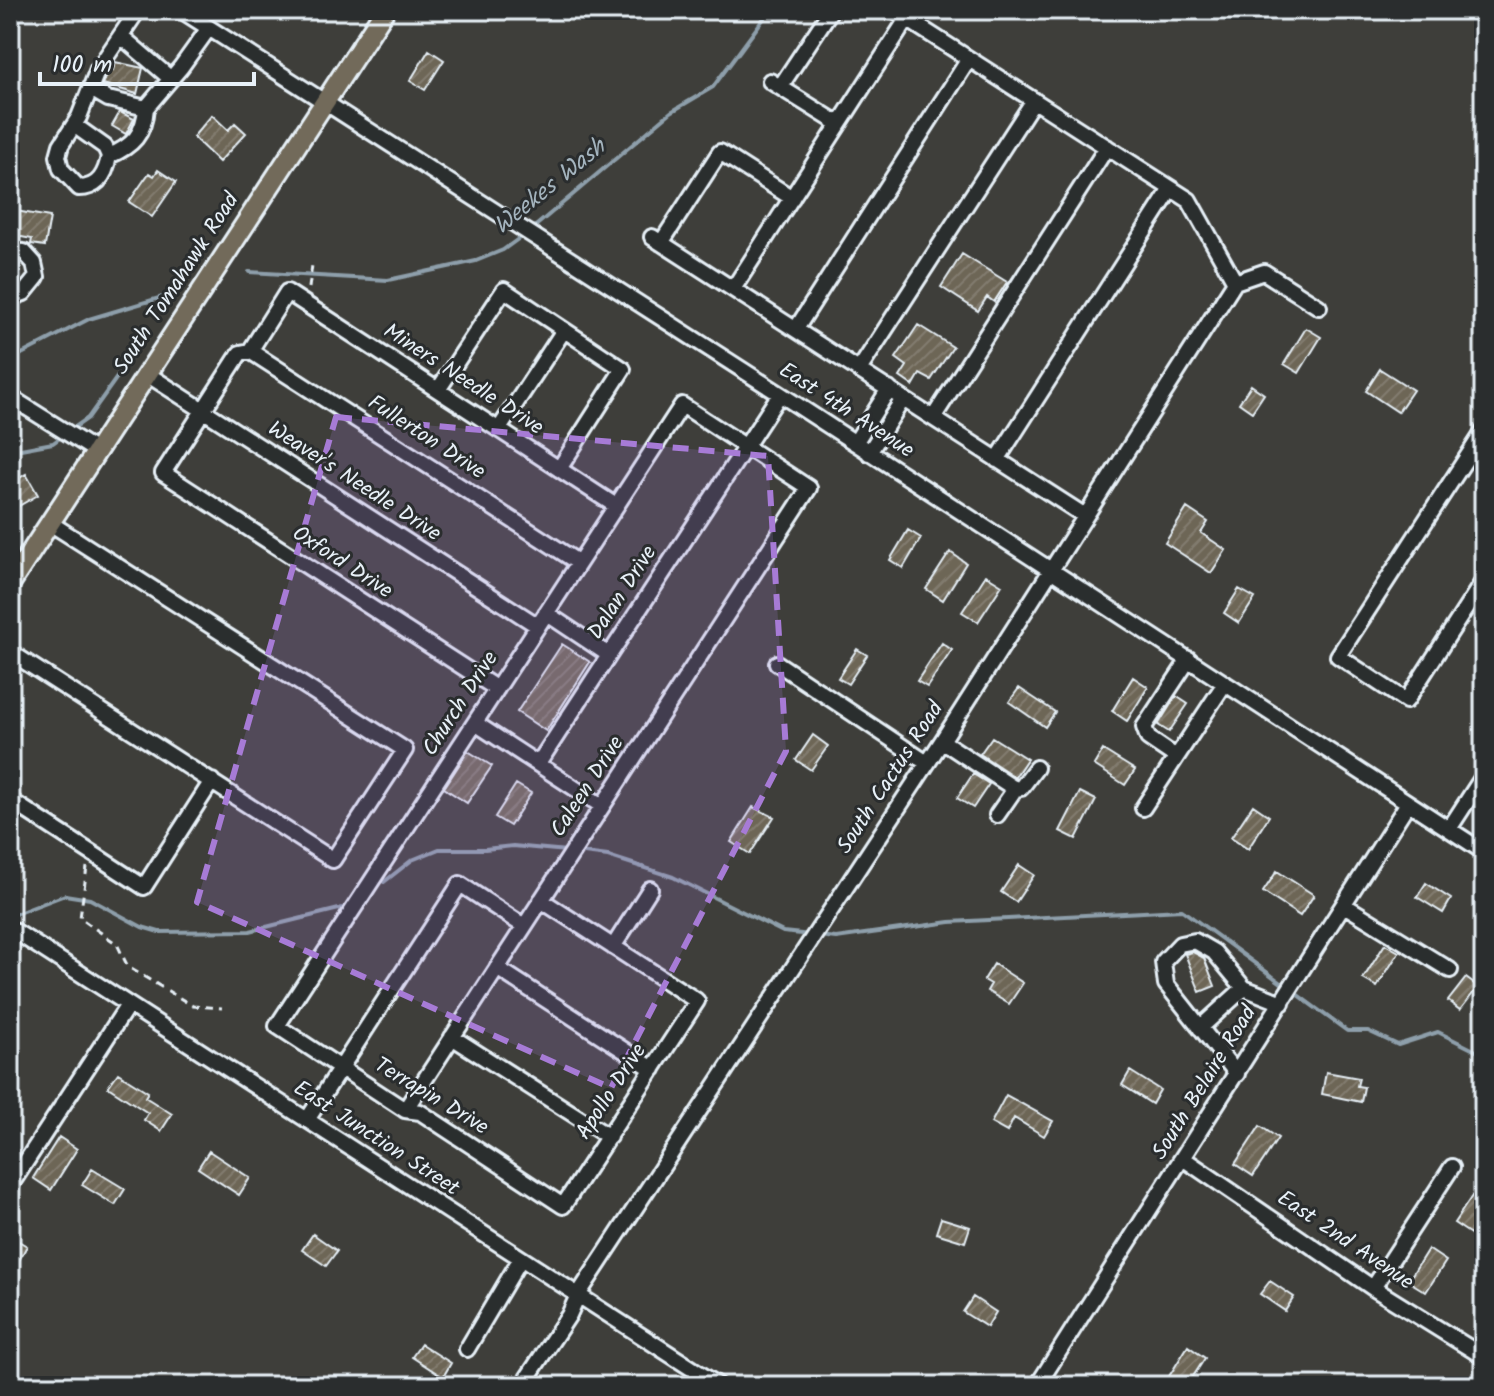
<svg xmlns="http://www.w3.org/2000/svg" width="1494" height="1396" font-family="Kalam,sans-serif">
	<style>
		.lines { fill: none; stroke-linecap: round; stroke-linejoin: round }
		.stream { stroke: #8e9fab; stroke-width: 4 }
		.building { fill: url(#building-hatch); stroke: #e8f1f8; stroke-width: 2 }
		.minor-casing { stroke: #e8f1f8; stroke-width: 20 }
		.major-casing { stroke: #e8f1f8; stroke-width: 24 }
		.path { stroke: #e8f1f8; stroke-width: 3; stroke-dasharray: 8 6; stroke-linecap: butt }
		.minor { stroke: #2a2d2e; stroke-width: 14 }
		.major { stroke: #726b5a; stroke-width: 18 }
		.marked { fill: #a77bd6; fill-opacity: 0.2; stroke: #a77bd6; stroke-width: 6; stroke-dasharray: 16 10; stroke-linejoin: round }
		.labels { text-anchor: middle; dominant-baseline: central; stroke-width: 6; stroke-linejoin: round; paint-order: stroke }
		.street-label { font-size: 22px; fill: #e8f1f8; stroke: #2a2d2e }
		.water-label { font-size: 24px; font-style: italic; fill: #a4b4be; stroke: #2a2d2e }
	</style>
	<defs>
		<pattern id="building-hatch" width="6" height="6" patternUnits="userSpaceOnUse" patternTransform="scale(2)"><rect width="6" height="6" fill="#6d6656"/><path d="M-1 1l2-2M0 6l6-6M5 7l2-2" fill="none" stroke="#827c6f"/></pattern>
	</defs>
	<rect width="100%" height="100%" fill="#3e3e3a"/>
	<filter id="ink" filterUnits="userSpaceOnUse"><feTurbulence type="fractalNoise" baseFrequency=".0125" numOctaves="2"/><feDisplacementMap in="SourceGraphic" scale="16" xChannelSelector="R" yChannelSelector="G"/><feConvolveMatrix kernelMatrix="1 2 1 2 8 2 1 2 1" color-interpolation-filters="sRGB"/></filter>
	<g filter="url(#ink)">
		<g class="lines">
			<path class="stream" d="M532,229L671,112L713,87L770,10
				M249,272L388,280L476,261L503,250L525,234
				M10,360L89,319L176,293
				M71,430L88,418L135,352
				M10,451L53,443L64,435
				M576,852L608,856L673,877L783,932L811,935
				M384,882L412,860L439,849H485L513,846L567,851
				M10,916L65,895L90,899L142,927L159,932L250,931L347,907
				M819,936L836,938L950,922L1182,910L1347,1031H1368L1398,1045L1438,1032L1484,1055"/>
		</g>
		<path class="building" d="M429,50L444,60L425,90L410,81Z
			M115,62L143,68L137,94L103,84L110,69L113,70Z
			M120,112L134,119L126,134L112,126Z
			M212,115L228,130L235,123L246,133L219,162L193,137Z
			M158,170L176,182L152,217L129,202L149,173L154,176Z
			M10,210L50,217L45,246L31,244L32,239L11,235Z
			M962,254L1007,282L994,302L987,297L978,311L941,287Z
			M918,325L953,347L931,380L920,374L913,386L900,377L907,366L896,358Z
			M1306,328L1321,337L1299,373L1284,364Z
			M1380,369L1413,390L1398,412L1366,391Z
			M1251,385L1264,394L1252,412L1239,403Z
			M26,474L38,495L10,511V484Z
			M1187,508L1208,522L1201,533L1226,550L1211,573L1165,543Z
			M908,530L921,538L903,568L890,560Z
			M950,552L966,563L943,600L926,589Z
			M986,575L1002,585L978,622L962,612Z
			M1239,589L1255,598L1239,623L1224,613Z
			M942,643L952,650L927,687L917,681Z
			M562,644L590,662L546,731L517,712Z
			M857,649L867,655L848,684L838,678Z
			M1133,677L1148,687L1127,721L1112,711Z
			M1019,688L1055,712L1045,727L1009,702Z
			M1176,696L1188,704L1169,732L1158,725Z
			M813,735L828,746L811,770L796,760Z
			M992,737L1027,759L1015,777L980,754Z
			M1103,750L1135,770L1125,785L1094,765Z
			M468,751L492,766L467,803L444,788Z
			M973,774L989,784L973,808L957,798Z
			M516,784L531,793L510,826L495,817Z
			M1080,792L1096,800L1076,839L1060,831Z
			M1253,805L1269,816L1248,849L1231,838Z
			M753,807L774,817L750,854L731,842Z
			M1019,865L1034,875L1016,902L1001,892Z
			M1277,871L1314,895L1300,916L1263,892Z
			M1426,883L1451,899L1443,913L1417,897Z
			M1385,944L1399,952L1377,987L1363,979Z
			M1193,952L1204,958L1215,986L1200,992L1185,954Z
			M994,964L1023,983L1009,1004L987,991L991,984L984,980Z
			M1466,978L1478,987L1460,1010L1448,1001Z
			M1130,1071L1160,1090L1152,1104L1122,1085Z
			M1326,1072L1359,1078L1357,1086L1364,1087L1361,1102L1322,1094Z
			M118,1073L148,1092L145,1097L172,1114L161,1131L144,1120L148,1113L108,1087Z
			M1006,1095L1053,1121L1044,1136L1014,1118L1007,1132L991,1123Z
			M1260,1126L1278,1138L1253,1176L1235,1164Z
			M59,1137L77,1149L51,1190L33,1178Z
			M209,1151L250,1178L239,1195L198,1168Z
			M92,1169L125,1189L115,1205L82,1185Z
			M1474,1193L1484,1199V1243L1454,1223Z
			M941,1218L970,1227L965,1242L936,1233Z
			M313,1234L337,1251L326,1266L302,1250Z
			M10,1236L27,1246L10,1276Z
			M1428,1249L1446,1261L1426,1292L1408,1281Z
			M1270,1281L1294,1297L1285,1311L1260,1294Z
			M973,1297L996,1312L987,1327L963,1312Z
			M421,1344L451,1363L443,1377L412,1357Z
			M1188,1346L1205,1358L1187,1386H1163Z"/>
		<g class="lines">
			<g class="minor-casing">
				<path id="minor" d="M181,10L780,394L1484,852
					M893,10L1189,200L1235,282
					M121,36L171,79
					M770,81L839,124
					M780,87L831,10
					M91,89L108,99L146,108C144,134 133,146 109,156
					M146,108L181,67L209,28
					M74,125L105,147L109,156C106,173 99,188 79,188L61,169L58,156L61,145L79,117L98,69L138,10
					M652,237L1085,516
					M661,243L720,152L792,198
					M10,251L24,252L34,263L37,277L24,293L10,298
					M1235,282L1264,272L1319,307
					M733,289L907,19
					M796,329L969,59
					M250,351L579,563
					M859,370L1034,100
					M147,374L538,626
					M438,390L504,290L623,369L559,469
					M10,397L96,451
					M933,418L1107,147
					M499,429L564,330
					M1484,431L1338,656L1406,701L1484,580
					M855,443L889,389
					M869,453L903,399
					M997,460L1171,189
					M546,613L609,655
					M10,652L333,860L405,750L50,523
					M777,663L927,763
					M497,689L163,473L240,353L250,351L287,292L616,506
					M475,723L602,806
					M942,741L1015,789
					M1176,757L1148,738L1144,727L1189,659
					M538,764L780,394
					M10,800L144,887L212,781
					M1143,808L1225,683
					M997,815L1015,789L1021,788L1036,768
					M1449,829L1484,775
					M1344,905L1450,970
					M10,928L719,1386
					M613,947L650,889
					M497,968L653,1069
					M1200,1028L1244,988
					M452,1037L609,1137
					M1237,1074L1166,984L1163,962L1180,944L1195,941L1214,952L1244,988L1282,1003
					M405,1110L809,488L682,405L277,1026L405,1110L420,1112L563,1206L697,1001L541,900
					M307,1120L460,884L524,926
					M1184,1159L1373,1288L1484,1357
					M10,1186L128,1005
					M1373,1288L1452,1167
					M467,1349L521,1258
					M522,1386L569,1315L578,1295L942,741L1235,282
					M1037,1386L1408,803"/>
			</g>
			<g class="major-casing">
				<path id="major" d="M10,584L385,10"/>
			</g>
			<path class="path" d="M309,288L312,265
				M87,867L80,918L117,944L128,967L193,1006L222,1008"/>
			<use href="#minor" class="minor"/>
			<use href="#major" class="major"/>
		</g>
	</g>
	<path class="marked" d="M336,417L768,456L786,751L611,1088L197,902Z"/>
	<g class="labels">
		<g class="street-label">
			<text transform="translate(177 284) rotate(-57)">South Tomahawk Road</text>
			<text transform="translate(463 380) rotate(33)">Miners Needle Drive</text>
			<text transform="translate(846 411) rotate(33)">East 4th Avenue</text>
			<text transform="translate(426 438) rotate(33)">Fullerton Drive</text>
			<text transform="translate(354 482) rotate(33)">Weaver's Needle Drive</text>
			<text transform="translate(342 563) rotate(33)">Oxford Drive</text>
			<text transform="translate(623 593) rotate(-57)">Dalan Drive</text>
			<text transform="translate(461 704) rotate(-57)">Church Drive</text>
			<text transform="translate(891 778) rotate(-57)">South Cactus Road</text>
			<text transform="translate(588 787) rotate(-57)">Caleen Drive</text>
			<text transform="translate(1205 1083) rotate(-58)">South Belaire Road</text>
			<text transform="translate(612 1092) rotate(-57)">Apollo Drive</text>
			<text transform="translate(431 1097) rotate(31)">Terrapin Drive</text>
			<text transform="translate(376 1139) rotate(33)">East Junction Street</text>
			<text transform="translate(1345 1241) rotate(34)">East 2nd Avenue</text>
		</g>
		<g class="water-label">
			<text transform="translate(550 187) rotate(-39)">Weekes Wash</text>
		</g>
	</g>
	<rect width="1494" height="1396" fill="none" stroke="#2a2d2e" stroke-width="40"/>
	<rect x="20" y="20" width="1454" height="1356" fill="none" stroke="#e8f1f8" stroke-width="3" filter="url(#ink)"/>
	<path d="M40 72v12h214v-12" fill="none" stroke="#e8f1f8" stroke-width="4"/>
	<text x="52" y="72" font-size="24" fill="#e8f1f8" stroke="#2a2d2e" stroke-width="6" paint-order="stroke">100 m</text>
</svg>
